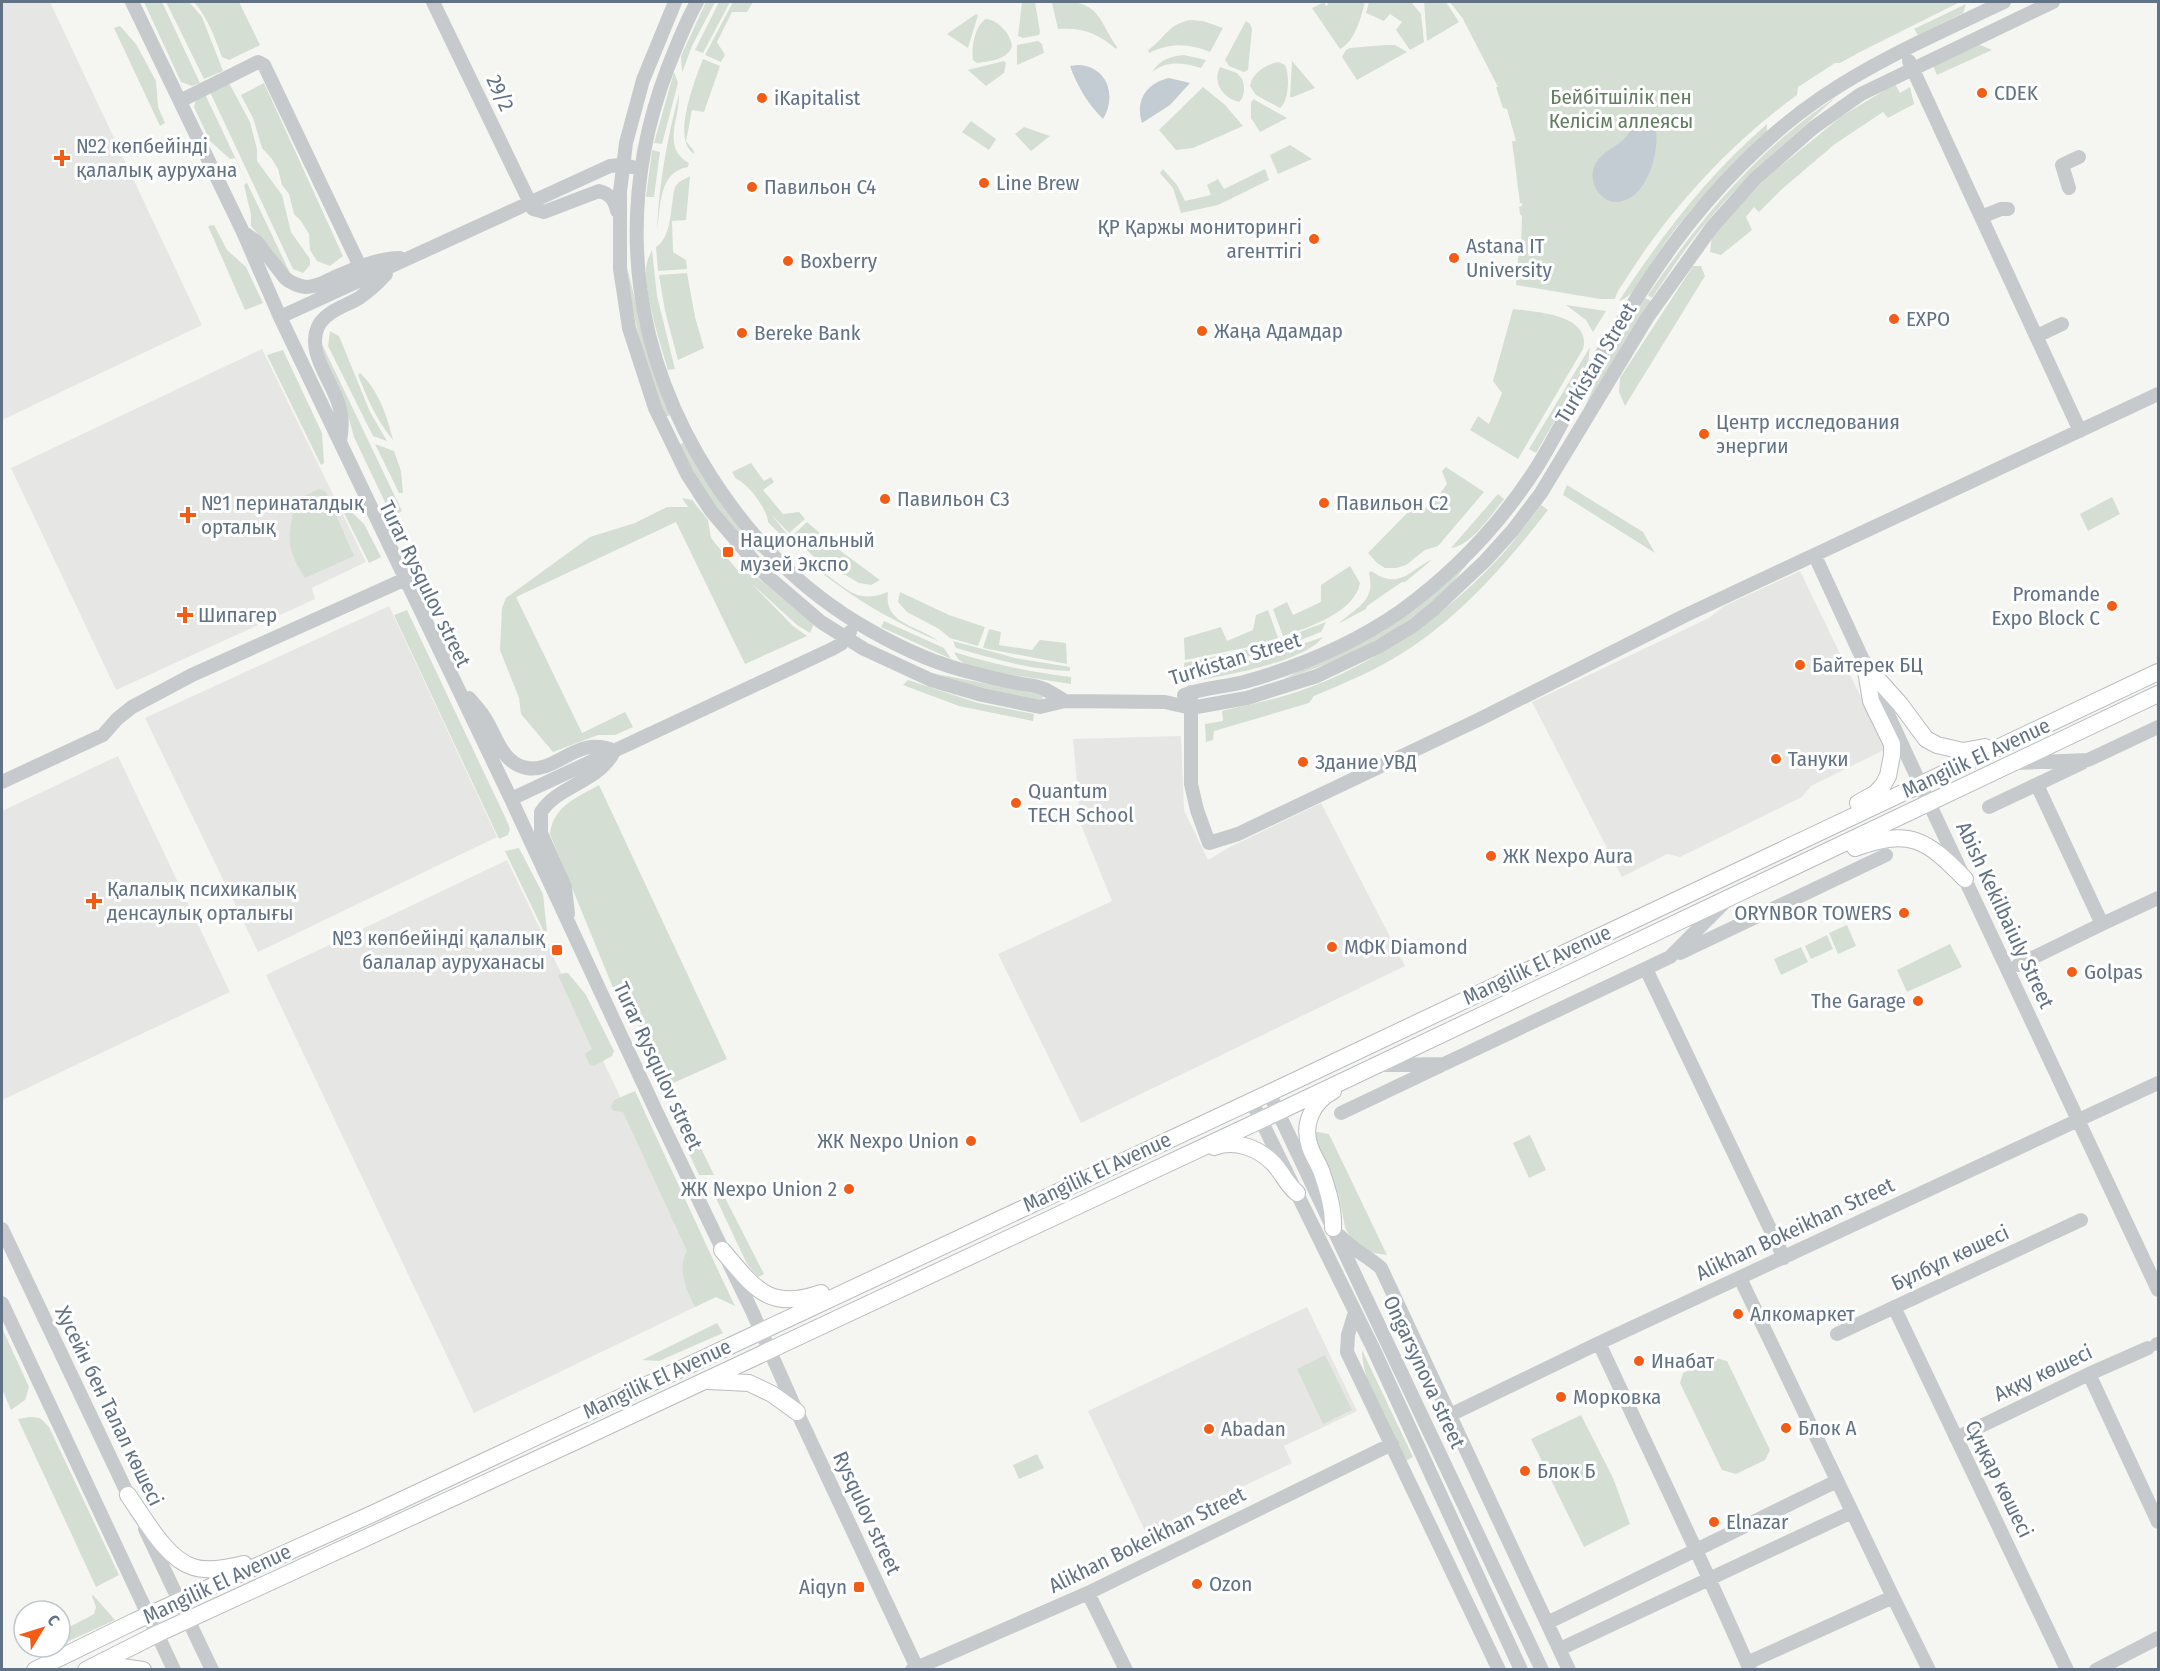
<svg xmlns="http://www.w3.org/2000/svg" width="2160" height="1671" font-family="'Fira Sans Condensed',sans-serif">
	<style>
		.built { fill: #e6e7e5 }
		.green { fill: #d5ded2 }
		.water { fill: #c2ccd2 }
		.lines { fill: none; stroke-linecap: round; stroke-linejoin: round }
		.major-casing { stroke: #b9bcc0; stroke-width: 18 }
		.minor { stroke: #c7cacd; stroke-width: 14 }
		.major { stroke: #fff; stroke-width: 16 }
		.poi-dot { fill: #f35c14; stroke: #fff; stroke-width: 2 }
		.labels { text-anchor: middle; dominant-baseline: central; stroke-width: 6; stroke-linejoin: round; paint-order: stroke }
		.street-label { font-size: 21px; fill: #627285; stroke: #fff }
		.poi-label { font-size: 21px; fill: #627285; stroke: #fff; text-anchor: start }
		.park-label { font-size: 21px; fill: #647c61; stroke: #fff }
	</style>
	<rect width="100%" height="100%" fill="#f5f6f1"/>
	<path class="built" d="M2,2H50L202,325L2,420Z
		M262,349L366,562L312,588L315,599L116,690L11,468Z
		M1800,571L1886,749L1811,786L1802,797L1680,857L1667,854L1622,877L1532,702L1709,618L1724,606Z
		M389,606L497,837L258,952L145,718Z
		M1181,736L1184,810L1208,860L1230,847L1321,803L1405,966L1081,1123L998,954L1112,901L1081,825L1073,739Z
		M118,756L230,992L2,1100V811Z
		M507,860L716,1297L474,1413L266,975Z
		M1307,1307L1357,1411L1284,1446L1292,1463L1146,1533L1088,1411Z"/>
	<path class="green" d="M144,2H162L200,83L192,86L181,82Z
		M166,2H189L202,17L223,71L204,79Z
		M194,2H239L260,45L229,60L222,57C214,36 208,18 194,2Z
		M706,2H715L692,46L682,73L681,56Z
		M719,2H730L703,53L695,50Z
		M733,2H753L747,12H732L717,42L725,55L721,62L705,55Z
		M1022,2H1035L1040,32L1039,35L1023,38L1018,36Z
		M1060,2C1100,0 1099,22 1117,47L1116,49C1098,33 1082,27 1058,29L1052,3Z
		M1324,2L1326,6L1328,5L1327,2H1365C1361,17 1355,42 1340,49L1312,8Z
		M1369,2H1411L1421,14L1424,42L1410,50L1396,30L1402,22L1390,14L1384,21L1366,13Z
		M1424,2H1446L1459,22L1427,41Z
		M1450,2H1960L1860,52L1840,63H1835L1798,87L1797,95C1731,143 1673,206 1629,274C1625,281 1616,292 1615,299H1600L1516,285L1519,250H1521L1522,216L1520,214L1519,207L1522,206V203H1520L1512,141H1516L1507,109L1503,108L1496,87H1498L1463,19Z
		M1966,4L1963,13L1918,35L1914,29Z
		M976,14L978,15L968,48L947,34Z
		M986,19C998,20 1011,34 1012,46C1008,60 990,61 977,63L973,60C971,48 975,25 986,19Z
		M1191,20L1203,21L1223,28L1210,52C1188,43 1170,43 1149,53L1148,50C1166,38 1167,24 1191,20Z
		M1246,21L1250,24L1252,29L1248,70L1244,72L1229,66L1225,60Z
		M120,26L136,44L156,81L158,107L165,123L160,126L114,28Z
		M1038,41L1042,44L1044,53L1017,65V45Z
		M1978,44L1992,50L1937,75L1933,66Z
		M1385,45H1395L1407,52L1357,80L1342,57L1346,50L1350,48Z
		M1184,55L1206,60L1201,68C1184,63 1168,60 1152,72C1160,60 1170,56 1184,55Z
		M703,59L720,66L704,112L692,110L686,141L694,151V154C671,139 695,80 703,59Z
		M1004,61L1006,63L1004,73L986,86L968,70Z
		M1292,61L1315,88L1293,97H1290Z
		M1278,62L1285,65C1290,75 1289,101 1280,108L1256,95L1250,86C1252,73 1265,65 1278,62Z
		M1220,67L1237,73L1242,79C1245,86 1245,97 1239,102C1223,98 1212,83 1220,67Z
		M674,72L678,83L662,144L654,143Z
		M229,83L250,122L257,149V161L282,195L291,232L310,259V265L303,273L293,269L210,92Z
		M264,83L343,256L330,266L317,261L310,250L309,234L301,221L294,214L289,194L282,185L278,169L272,159L262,148L253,118L241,95Z
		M1895,84L1900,93L1910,87L1914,104L1888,118L1883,112L1835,144L1782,189L1759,212L1754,207L1746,217L1752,230L1721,255L1710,252L1712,236L1766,178L1842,116Z
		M1203,87L1225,105L1243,126L1193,148L1176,150L1159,130Z
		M204,92L290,273L286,271L274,252L251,226V215L244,185L247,183L235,158L230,159L210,141L194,107L196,99Z
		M679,94C680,118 661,148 689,163L688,167C658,172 661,207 657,230C659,183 667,139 679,94Z
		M1836,97C1793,137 1748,174 1709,219C1688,244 1670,271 1652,298L1648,295C1700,219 1759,148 1836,97Z
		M1254,99L1255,100L1287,118L1260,132L1251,118V102Z
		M971,121L996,139L989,150L962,132Z
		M1767,124V132C1727,170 1687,209 1657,255C1647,269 1636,296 1619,301C1663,234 1707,176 1767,124Z
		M1024,127L1050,136L1031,151L1015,134Z
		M1290,145L1312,159L1278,174L1270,155Z
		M652,150L660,152L654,197H646Z
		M1163,169L1177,185L1185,201L1211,195L1207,185L1218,179L1224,189L1265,169L1269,180L1218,205L1181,213L1173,188L1160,173Z
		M690,176L686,220L672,221L673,252L686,260L687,269L658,271L656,247C673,236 670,205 675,187L679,182Z
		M214,225L227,250L246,267L263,303L245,310L208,226Z
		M652,250L657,296L675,369L668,370C660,343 645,297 646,268C647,261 649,256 652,250Z
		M1693,266H1701L1705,276L1625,406L1619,392L1620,378Z
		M627,267L645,340L673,414L665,417C646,368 632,320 627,267Z
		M687,273L695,317L704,348L678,360L665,311L659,275Z
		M1645,298L1651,301L1584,409L1602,368Z
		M1566,305L1606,311L1593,332L1586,320Z
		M1513,309C1535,312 1592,314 1583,349L1518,459L1470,430L1478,416L1489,424L1502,393L1493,381Z
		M330,331L339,336L370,412L387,441L373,436L328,346Z
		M320,340L402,511L392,517L354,437L345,405L320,347Z
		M1590,347L1588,363L1536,453L1529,449Z
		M283,350L322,433L324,463L321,465L267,355Z
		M360,373C379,391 387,416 393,440C377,421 367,398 358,375Z
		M685,442L738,523L768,560L734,531L709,498L678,445Z
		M375,444L394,451L401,471L403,493H399Z
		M751,463L764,481L771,477L774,482L763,490L783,514L799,512L805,519L789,533L771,514L787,534L783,537L768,522C768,510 747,482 736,479L732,472Z
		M1446,467L1484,492L1438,546L1425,550L1406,565L1396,568H1385L1377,563L1368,553L1418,502L1428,510L1447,484L1442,471Z
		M1567,485L1643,532L1655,553L1563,495Z
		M319,489L326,492L354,556L305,578C284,545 288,536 296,500Z
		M1498,494L1504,499C1492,514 1471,546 1451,548Z
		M2112,497L2120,514L2088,531L2080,514Z
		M682,498L692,500L708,520L711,538L738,571L757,577L814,624L810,633L797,625L751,583L793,626L807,636L745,664L676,522L516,597L582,733L625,712L633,727L615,735H598L553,752L521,714L519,698L500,650L502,608L506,598L590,537L635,523L667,507H688Z
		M343,504L364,524L381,557L369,563L340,505Z
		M1541,505L1548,510C1508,562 1460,617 1404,652C1376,670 1345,683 1314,696L1309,703L1214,731L1213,740L1206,742L1205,724L1223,721L1222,711C1243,706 1264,702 1284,696C1360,674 1441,620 1495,562C1512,545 1526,524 1541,505Z
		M807,522L838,549L880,580L871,585L859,583L813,556L792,536Z
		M1433,559L1405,582H1402L1367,606L1366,609L1338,624C1356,607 1376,602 1369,573L1371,571C1400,591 1409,570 1433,559Z
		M1469,562C1461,571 1454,582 1445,591C1400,632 1342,661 1284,679L1314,663Z
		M1350,566L1360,583C1355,612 1308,628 1283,636L1273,609L1287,602L1293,615L1321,602V585Z
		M817,569C845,584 853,606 888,592C883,624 919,626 938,641C894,622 854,599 817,569Z
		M900,592L949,615L985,627L978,646L950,638L939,629L907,612L898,602Z
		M407,610L506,819L510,829L508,835L499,839L394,615Z
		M1268,610L1278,638L1249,647L1185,660L1184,638L1221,627L1227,641L1253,630L1256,615Z
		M884,621L944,648L951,659L881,627Z
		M1326,622L1321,632C1277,650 1232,663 1184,670V663L1263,646Z
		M989,629L1001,632L999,645L1032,650L1040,640L1066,643L1067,664L983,648Z
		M1323,637C1302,664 1216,677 1182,683L1181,676L1258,659Z
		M953,641L1015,658L1070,667V671C1031,670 994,659 956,648Z
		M954,652C992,664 1031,672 1071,677V684L1000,673L965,664L958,659Z
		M937,674L1043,695L1042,701L971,686Z
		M908,680L978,703L1034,714L1033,721L959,706L903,685Z
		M599,785L727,1059L671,1084L675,1093L663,1091L657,1081L654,1060L633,1013L618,1000L550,834C553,806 578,797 599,785Z
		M519,848L543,894L547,932L545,934L505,851Z
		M1847,925L1856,946L1838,954L1829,933Z
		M1827,935L1833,949L1811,959L1805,946Z
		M1950,944L1962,967L1907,992L1897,970Z
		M1801,947L1808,962L1781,975L1774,959Z
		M564,973H568L586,995L614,1051L612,1056L594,1066L589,1064L585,1054L592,1049L558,975Z
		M635,1091L723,1281L735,1306L716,1297L695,1307C686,1290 677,1268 687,1251L623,1112L613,1111L611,1107L614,1100Z
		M680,1105L714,1175H699L672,1117V1110Z
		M1312,1131L1329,1134L1387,1255L1374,1253L1361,1248L1351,1240L1345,1227L1339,1196L1318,1152Z
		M1530,1135L1546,1170L1529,1178L1513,1143Z
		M722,1192L764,1274L758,1277L747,1264L714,1194Z
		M717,1323L723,1333L659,1361L642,1360Z
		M2,1328L29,1387L25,1400L11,1410L2,1389Z
		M1362,1350L1413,1457L1406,1461C1392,1431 1361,1381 1362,1350Z
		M1325,1355L1352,1410L1323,1424L1297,1369Z
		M1715,1358L1727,1361L1770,1450L1765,1460L1736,1474L1722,1470L1680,1383L1683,1373Z
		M1581,1415L1613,1478L1630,1524L1584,1547L1531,1439Z
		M29,1417L40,1418L49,1427L119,1575L96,1587L18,1419Z
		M1037,1454L1044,1468L1019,1479L1013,1465Z
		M93,1595L115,1620L60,1645V1632L94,1614L96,1607L92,1596Z"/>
	<path class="water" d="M1078,65C1108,66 1117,97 1103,119C1088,104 1077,86 1070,66Z
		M1169,78L1190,83L1170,105L1142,123C1135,101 1146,83 1169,78Z
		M1638,121H1646L1656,130C1659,152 1648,194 1623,201C1602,207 1585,181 1596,163C1603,151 1615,148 1624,139C1630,134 1631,126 1638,121Z"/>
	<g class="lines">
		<g class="major-casing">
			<path id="major" d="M1866,666L1900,704L1926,739L1937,745L1963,751L1985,747
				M1858,803L1876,793L1883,785L1888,776L1892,755V744L1871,701L1865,665
				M1855,848C1910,828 1926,839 1965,879
				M1333,1091C1312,1102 1302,1125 1310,1147C1313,1156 1319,1164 1322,1173C1328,1191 1334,1209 1333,1228
				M1214,1147C1235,1139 1259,1148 1274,1164C1283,1174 1287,1185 1297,1193
				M722,1250C754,1287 768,1312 821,1293
				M708,1381L749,1383L772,1394L797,1412
				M128,1495C144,1517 165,1558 193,1567C208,1572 228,1568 244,1564
				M35,1670L133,1622L372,1514L1269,1093L2158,672
				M86,1670L157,1634L572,1443L1278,1112L2158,694
				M106,1670L122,1667L143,1670"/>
		</g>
		<path class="minor" d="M132,2L243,232L280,317L511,799L656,1111L752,1311L797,1412L918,1670
			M433,2L533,209L544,212L599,191C611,194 615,201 617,211
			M675,2L643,80L626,143L620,192V269L629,328L655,408L687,474L711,511L765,574L821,622L864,649L931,680L982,695L1040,707L1065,701L1165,702L1191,708L1247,698L1317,676L1378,647L1414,625L1434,609L1485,561L1513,530L1541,493L1647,318L1712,227L1756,178L1813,128L1861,94L2053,2
			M697,2C685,23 676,47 667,70C641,139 631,213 640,286C657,419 742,552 856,622C889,642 925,660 962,670C981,675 999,680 1017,683C1026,685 1036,685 1044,689C1051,692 1058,697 1065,701
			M1909,61L2080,431
			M180,101L258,62L264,65L366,279
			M2069,188L2062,165L2079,157
			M1981,217L2001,209H2008
			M243,232L257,242L285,278C291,283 298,286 306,287C316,287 325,282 333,278C353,269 378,258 400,258
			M280,317L610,166L620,165L632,167
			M2037,336L2062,324
			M340,441C342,430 343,420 340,409C334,382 303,351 320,323C329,310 346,306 359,298C369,291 378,283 386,274
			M1815,556L1929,803L2158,1290
			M1191,692V784L1197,810L1209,843L1238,834L1480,719L1684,616L2158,394
			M1184,695C1202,688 1224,687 1244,682C1298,667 1355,643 1401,611C1453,573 1500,524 1535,470C1551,445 1564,418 1579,392C1608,343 1638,293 1672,246C1711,192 1767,134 1822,97C1878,59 1943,31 2004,2
			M469,698C475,705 482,712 486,720C497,738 503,764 527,768C558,773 577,734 615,751
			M2016,763L2088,760L2158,727
			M2,782L103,735L117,719L132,707L192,675L401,581
			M2037,785L2102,924L2158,898
			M511,799L832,649L841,644L850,632
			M1989,807L2082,763
			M568,914L565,887L541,833V812C558,786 595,783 612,755
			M1680,953L1886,855
			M2018,965L2102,924
			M1646,969L1784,1258
			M1381,1065L1444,1064L1670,957L1723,904
			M1269,1093L1542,1670
			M1251,1100L1373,1348L1521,1670
			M1341,1113L1440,1066
			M2,1229L132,1503
			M1340,1236C1351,1249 1368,1256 1381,1268L1569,1670
			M1740,1278L1893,1597L1747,1663
			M2,1303L174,1670
			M1894,1307L2067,1670
			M1355,1312L1348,1335L1347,1352L1499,1670
			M1837,1334L2081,1220
			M1599,1343C1649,1451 1702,1559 1750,1670
			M2157,1344H2158
			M2089,1374L2158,1522
			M1450,1415L1599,1343L2158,1083
			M1956,1438L2089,1374L2148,1348
			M145,1529L212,1670
			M1088,1593L1126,1670
			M1893,1597L1929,1670
			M1547,1623L1837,1481
			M1560,1649L1852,1512
			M912,1670L1088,1593L1392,1444
			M2096,1670L2158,1638"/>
		<use href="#major" class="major"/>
	</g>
	<g class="poi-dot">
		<circle cx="1982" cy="93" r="6"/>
		<circle cx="762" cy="98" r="6"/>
		<path d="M59 149h6v6h6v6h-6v6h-6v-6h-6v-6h6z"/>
		<circle cx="984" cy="183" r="6"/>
		<circle cx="752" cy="187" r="6"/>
		<circle cx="1314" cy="239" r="6"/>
		<circle cx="1454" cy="258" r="6"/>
		<circle cx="788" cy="261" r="6"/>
		<circle cx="1894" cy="319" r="6"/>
		<circle cx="1202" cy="331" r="6"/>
		<circle cx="742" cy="333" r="6"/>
		<circle cx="1704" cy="434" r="6"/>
		<circle cx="885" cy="499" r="6"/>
		<circle cx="1324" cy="503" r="6"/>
		<path d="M185 506h6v6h6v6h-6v6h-6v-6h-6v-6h6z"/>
		<rect x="722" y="546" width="12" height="12" rx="3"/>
		<circle cx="2112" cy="606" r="6"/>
		<path d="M182 606h6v6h6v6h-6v6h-6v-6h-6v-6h6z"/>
		<circle cx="1800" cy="665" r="6"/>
		<circle cx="1776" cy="759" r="6"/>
		<circle cx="1303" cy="762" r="6"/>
		<circle cx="1016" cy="803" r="6"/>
		<circle cx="1491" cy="856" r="6"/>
		<path d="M91 892h6v6h6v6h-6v6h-6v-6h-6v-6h6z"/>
		<circle cx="1904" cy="913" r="6"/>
		<circle cx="1332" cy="947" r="6"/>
		<rect x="551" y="944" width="12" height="12" rx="3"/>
		<circle cx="2072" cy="972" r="6"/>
		<circle cx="1918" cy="1001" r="6"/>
		<circle cx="971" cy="1141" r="6"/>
		<circle cx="849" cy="1189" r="6"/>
		<circle cx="1738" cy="1314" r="6"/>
		<circle cx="1639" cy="1361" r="6"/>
		<circle cx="1561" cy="1397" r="6"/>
		<circle cx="1786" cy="1428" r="6"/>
		<circle cx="1209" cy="1429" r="6"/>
		<circle cx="1525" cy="1471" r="6"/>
		<circle cx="1714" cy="1522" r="6"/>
		<circle cx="1197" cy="1584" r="6"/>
		<rect x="853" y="1581" width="12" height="12" rx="3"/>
	</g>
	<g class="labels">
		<g class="street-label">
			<text transform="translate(500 93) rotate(65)">29/2</text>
			<text transform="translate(1596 363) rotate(-59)">Turkistan Street</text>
			<text transform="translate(425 584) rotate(64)">Turar Rysqulov street</text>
			<text transform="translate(1235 659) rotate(-17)">Turkistan Street</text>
			<text transform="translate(1976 758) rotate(-25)">Mangilik El Avenue</text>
			<text transform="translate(2005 915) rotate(65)">Abish Kekilbaiuly Street</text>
			<text transform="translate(1537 965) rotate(-25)">Mangilik El Avenue</text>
			<text transform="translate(658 1066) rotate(65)">Turar Rysqulov street</text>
			<text transform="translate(1097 1172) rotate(-25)">Mangilik El Avenue</text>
			<text transform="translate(1795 1229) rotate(-25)">Alikhan Bokeikhan Street</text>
			<text transform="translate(1950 1258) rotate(-25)">Бұлбұл көшесі</text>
			<text transform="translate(1424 1372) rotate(65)">Ongarsynova street</text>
			<text transform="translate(2043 1373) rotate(-25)">Аққу көшесі</text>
			<text transform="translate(657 1379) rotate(-25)">Mangilik El Avenue</text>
			<text transform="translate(109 1406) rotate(64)">Хусейн бен Талал көшесі</text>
			<text transform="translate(1999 1479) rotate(64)">Сұңқар көшесі</text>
			<text transform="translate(867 1513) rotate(65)">Rysqulov street</text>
			<text transform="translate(1147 1540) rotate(-26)">Alikhan Bokeikhan Street</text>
			<text transform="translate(217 1584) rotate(-25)">Mangilik El Avenue</text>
		</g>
		<g class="poi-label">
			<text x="1994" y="93">CDEK</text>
			<text x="774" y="98">iKapitalist</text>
			<text x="76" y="146">№2 көпбейінді<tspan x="76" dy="24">қалалық аурухана</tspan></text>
			<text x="996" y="183">Line Brew</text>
			<text x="764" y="187">Павильон С4</text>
			<text x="1302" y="227" text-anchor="end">ҚР Қаржы мониторингі<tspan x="1302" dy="24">агенттігі</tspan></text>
			<text x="1466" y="246">Astana IT<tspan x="1466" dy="24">University</tspan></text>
			<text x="800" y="261">Boxberry</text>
			<text x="1906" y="319">EXPO</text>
			<text x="1214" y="331">Жаңа Адамдар</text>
			<text x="754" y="333">Bereke Bank</text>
			<text x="1716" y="422">Центр исследования<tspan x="1716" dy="24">энергии</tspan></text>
			<text x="897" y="499">Павильон С3</text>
			<text x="201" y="503">№1 перинаталдық<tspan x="201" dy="24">орталық</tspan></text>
			<text x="1336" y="503">Павильон С2</text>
			<text x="740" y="540">Национальный<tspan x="740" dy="24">музей Экспо</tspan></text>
			<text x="2100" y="594" text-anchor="end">Promande<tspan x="2100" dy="24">Expo Block C</tspan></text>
			<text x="198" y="615">Шипагер</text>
			<text x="1812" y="665">Байтерек БЦ</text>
			<text x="1788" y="759">Тануки</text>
			<text x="1315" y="762">Здание УВД</text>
			<text x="1028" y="791">Quantum<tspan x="1028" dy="24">TECH School</tspan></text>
			<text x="1503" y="856">ЖК Nexpo Aura</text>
			<text x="107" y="889">Қалалық психикалық<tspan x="107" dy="24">денсаулық орталығы</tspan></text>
			<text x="1892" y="913" text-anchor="end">ORYNBOR TOWERS</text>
			<text x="545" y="938" text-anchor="end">№3 көпбейінді қалалық<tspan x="545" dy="24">балалар ауруханасы</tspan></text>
			<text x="1344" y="947">МФК Diamond</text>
			<text x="2084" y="972">Golpas</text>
			<text x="1906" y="1001" text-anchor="end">The Garage</text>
			<text x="959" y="1141" text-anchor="end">ЖК Nexpo Union</text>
			<text x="837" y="1189" text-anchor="end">ЖК Nexpo Union 2</text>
			<text x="1750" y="1314">Алкомаркет</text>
			<text x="1651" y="1361">Инабат</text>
			<text x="1573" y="1397">Морковка</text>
			<text x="1798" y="1428">Блок А</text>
			<text x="1221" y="1429">Abadan</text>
			<text x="1537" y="1471">Блок Б</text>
			<text x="1726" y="1522">Elnazar</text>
			<text x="1209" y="1584">Ozon</text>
			<text x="847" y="1587" text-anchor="end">Aiqyn</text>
		</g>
		<g class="park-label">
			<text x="1621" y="97">Бейбітшілік пен<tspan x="1621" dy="24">Келісім аллеясы</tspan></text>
		</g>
	</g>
	<rect width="2160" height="1671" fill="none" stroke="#627285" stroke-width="6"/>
	<g transform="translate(42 1629) rotate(52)"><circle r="28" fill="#ffffff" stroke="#c0c7ce" stroke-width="1.5"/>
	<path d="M0-4.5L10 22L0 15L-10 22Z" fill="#f35c14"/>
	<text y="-9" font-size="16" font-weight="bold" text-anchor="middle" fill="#627285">С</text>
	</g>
</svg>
